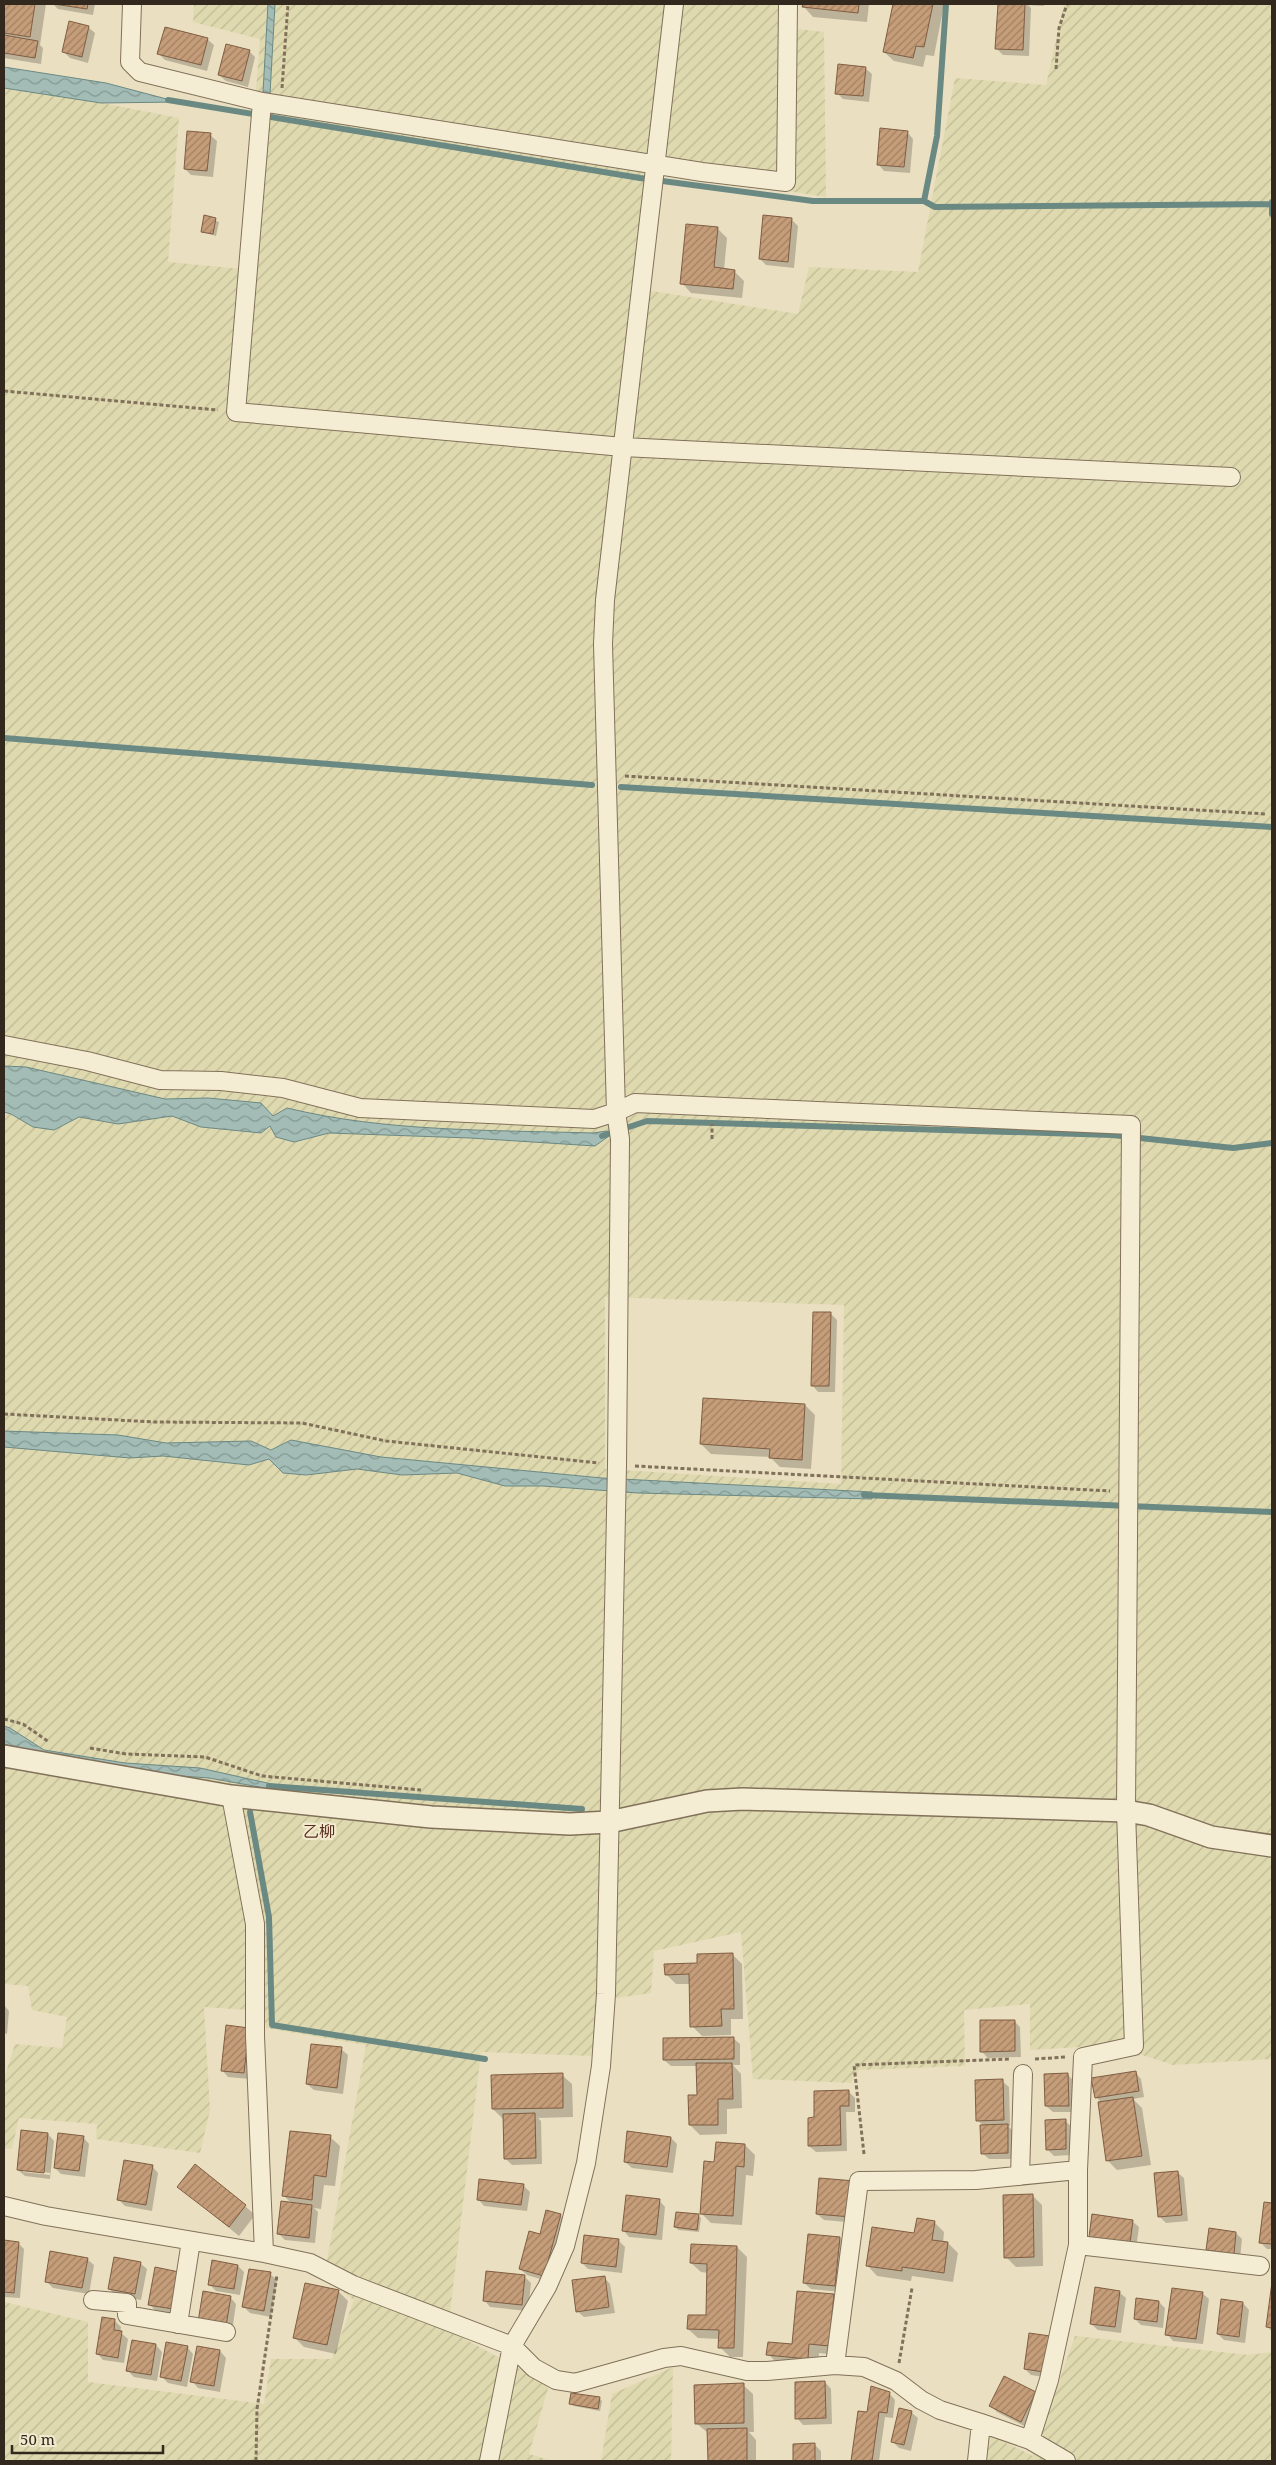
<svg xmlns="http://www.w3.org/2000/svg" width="1276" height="2465" font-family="'Noto Serif','Noto Sans JP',serif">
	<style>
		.farmland { fill: url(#farmland-furrows); fill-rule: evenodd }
		.water { fill: url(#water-waves); stroke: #6b8983 }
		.shadow { fill: #0003; fill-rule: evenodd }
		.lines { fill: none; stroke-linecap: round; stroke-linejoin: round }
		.stream { stroke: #6b8983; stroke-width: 6 }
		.building { fill: url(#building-hatch); stroke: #7f5d42 }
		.minor-casing { stroke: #81715a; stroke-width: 20 }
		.tertiary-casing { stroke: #81715a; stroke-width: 24 }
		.path { stroke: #81715a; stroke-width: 3; stroke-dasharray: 4 2.5; stroke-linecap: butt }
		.minor { stroke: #f5edd3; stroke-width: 18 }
		.tertiary { stroke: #f5edd3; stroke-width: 21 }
		.labels { text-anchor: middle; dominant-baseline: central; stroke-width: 4.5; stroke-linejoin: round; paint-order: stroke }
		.neighbourhood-label { font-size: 16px; fill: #5b2f20; stroke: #f2eacf }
	</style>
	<defs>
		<pattern id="farmland-furrows" width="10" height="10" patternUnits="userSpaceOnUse" patternTransform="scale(1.25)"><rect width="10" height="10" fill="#dfd9af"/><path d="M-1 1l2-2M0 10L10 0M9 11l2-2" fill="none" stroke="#c0ba96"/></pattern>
		<pattern id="water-waves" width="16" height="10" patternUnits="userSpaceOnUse" patternTransform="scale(1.25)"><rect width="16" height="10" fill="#a3bcb6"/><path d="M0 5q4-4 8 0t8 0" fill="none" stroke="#859993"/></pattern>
		<pattern id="building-hatch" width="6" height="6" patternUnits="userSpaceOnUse" patternTransform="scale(1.25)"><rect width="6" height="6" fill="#c59d79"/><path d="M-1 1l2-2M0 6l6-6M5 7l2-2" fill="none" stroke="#a18063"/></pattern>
	</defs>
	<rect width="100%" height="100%" fill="#eadfc0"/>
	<path class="farmland" d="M194,4H779V27L824,32L826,197L645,169L633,288L798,314L809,267L918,272L955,78L1046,85L1064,4H1272V2059L1173,2065L1112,2045L1030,2050V2004L964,2010L965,2066L859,2070L851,2083L753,2079L741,1932L654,1951L651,1993L596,2001L593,2056L481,2052L448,2330L549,2385L529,2454L553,2461H4V2302L88,2322V2382L264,2404L271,2359H332L354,2300L324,2277L366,2045L266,2028L264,2011L204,2007L210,2110L200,2153L96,2139L97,2124L19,2118L12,2149L4,2148V2079L15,2044L62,2048L67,2017L32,2010L28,1986L4,1984V84L179,118L168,262L242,269L260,39L193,22ZM605,1297L844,1305L841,1484L605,1469Z
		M1075,2336L1248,2355L1272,2352V2461H985L987,2434L1033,2456Z
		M673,2367L671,2461H601L612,2394Z"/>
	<path class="water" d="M268,4H275L270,94L263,92Z
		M4,67L106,83L178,102L101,103L4,88Z
		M4,1066L26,1067L165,1099L208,1098L261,1103L273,1116L287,1108C386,1132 492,1130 593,1133L607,1131L609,1136L595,1146L470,1138L329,1133L294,1142L276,1137L270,1126L261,1133L201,1127L172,1116L118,1124L79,1117L54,1130L33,1127L11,1114L4,1112Z
		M4,1431L118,1435L166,1443L251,1441L271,1450L291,1440L381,1457L602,1478L872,1492V1499L638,1493L543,1486H505L457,1473L402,1475L357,1469L306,1475L283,1473L269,1459L249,1465L163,1456L130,1458L4,1447Z
		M4,1726L10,1728L44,1750L125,1763L200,1768L276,1785V1790L209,1778L138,1773L41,1755L4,1744Z"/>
	<path class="shadow" d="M4,4H46L40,45L43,48L41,64L4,58Z
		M53,4H95L93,15L58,9Z
		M804,4H869L867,22L813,17L804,7Z
		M894,4L944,5L934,56L926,55L923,67L894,61L884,52Z
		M999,4H1044V6L1028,5L1031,8L1029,56L1003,55L997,49Z
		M88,27L95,33L88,63L70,58L64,52Z
		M207,39L214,45L207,71L165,60L159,54Z
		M249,51L255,57L248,87L226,81L219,75Z
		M865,68L872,74L869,102L843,99L837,93Z
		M907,132L913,139L910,173L884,171L878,164Z
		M210,135L217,141L213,177L191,175L185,169Z
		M205,217L219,222L216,236L202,232Z
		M791,219L798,226L794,268L766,265L760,259Z
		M717,228L727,238L724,270L734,271L744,281L742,298L691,293L682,283Z
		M830,1313L837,1320L835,1392H818L812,1385Z
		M805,1405L815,1415L811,1469L780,1467L770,1457L711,1454L701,1444Z
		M732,1954L742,1964L743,2019H731V2035L702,2036L692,2026L691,1984H676L666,1974Z
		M4,2005L9,2011L7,2034L4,2033Z
		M1014,2021L1020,2027L1021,2057L988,2058L982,2052Z
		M249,2029L250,2079L228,2077L222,2070Z
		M733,2038L740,2044V2065H733L741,2074L742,2108L727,2109V2134L700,2135L690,2125L698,2096V2066H671L664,2060Z
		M341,2049L348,2055L343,2094L314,2090L307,2084Z
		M1135,2072L1141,2079L1144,2097L1133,2099L1142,2108L1151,2165L1117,2170L1108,2161L1102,2103L1096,2097Z
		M562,2075L572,2084L573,2117L538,2118L541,2121L542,2164L512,2165L505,2158L503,2119L493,2109Z
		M1068,2075L1074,2081L1075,2112H1053L1046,2106Z
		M1002,2081L1009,2087L1010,2126H1008L1014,2132V2159H989L982,2153L984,2126L977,2120Z
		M848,2091L855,2098V2112H846L847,2151L816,2152L809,2146L815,2118Z
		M1065,2121L1072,2127V2155L1054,2156L1047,2149Z
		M48,2134L54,2141L50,2179L25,2176L18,2170ZM23,2169L50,2173V2175L23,2172Z
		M83,2137L89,2144L85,2177L61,2174L55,2168Z
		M330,2137L340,2146L335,2186L324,2185L321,2209L314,2208L318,2212L315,2243L285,2240L279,2234L292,2204L284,2196Z
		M671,2138L677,2144L673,2173L632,2168L625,2162Z
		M745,2145L755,2155L753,2176L746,2175L742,2225L711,2223L701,2213L715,2163Z
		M152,2166L158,2173L152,2211L125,2206L119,2200Z
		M1177,2172L1184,2178L1188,2221L1166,2223L1159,2216Z
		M821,2179L857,2223L824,2220L817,2214Z
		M523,2185L530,2192L527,2211L484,2206L478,2199Z
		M179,2187L245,2206L255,2215L239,2236Z
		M1032,2195L1042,2205L1043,2266L1016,2267L1006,2257Z
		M659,2200L665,2207L662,2240L629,2237L623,2230Z
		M1265,2204L1272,2205V2249H1267L1260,2242Z
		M560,2215L567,2222L550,2282L527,2275L520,2269L540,2236Z
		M698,2215L701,2218L699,2232L678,2230L676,2227Z
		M1132,2221L1139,2227L1136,2248L1097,2243L1090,2237Z
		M934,2222L944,2232L943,2243H948L958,2253L953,2282L912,2276L911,2281L877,2276L868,2266Z
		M1236,2233L1242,2239L1240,2259L1214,2256L1208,2250Z
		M840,2238L846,2245L841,2292L811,2289L804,2283Z
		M618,2240L625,2247L622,2273L588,2269L582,2263Z
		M4,2241L18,2243L24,2249L20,2298L4,2297Z
		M737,2247L747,2257L743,2357H730L720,2347V2339L698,2338L688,2329L707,2317L708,2273L701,2272L691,2263Z
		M87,2259L94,2265L89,2294L53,2288L47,2282Z
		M140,2263L147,2269L141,2300L116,2295L109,2289Z
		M238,2266L244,2272L240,2295L216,2291L209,2284Z
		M156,2269L179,2315L156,2311L149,2304Z
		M270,2274L277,2280L271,2317L250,2313L244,2307Z
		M524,2276L531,2283L528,2311L490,2307L484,2300Z
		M604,2277L610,2284L615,2313L584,2317L577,2311Z
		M1272,2290V2332L1268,2327Z
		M338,2291L348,2301L336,2354L304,2347L294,2337Z
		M1119,2292L1126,2298L1121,2333L1098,2330L1091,2324Z
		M1202,2293L1209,2299L1203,2344L1173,2341L1167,2334Z
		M833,2295L843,2305L838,2355L819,2353L818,2368L778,2364L768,2354L793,2345Z
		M230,2297L236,2304L232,2332L205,2327Z
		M1138,2299L1159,2302L1165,2308L1163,2328L1141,2325L1135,2319Z
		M1243,2303L1249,2310L1245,2343L1224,2340L1218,2334Z
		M114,2320L121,2327L120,2332L128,2339L124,2363L103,2360L97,2353Z
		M1030,2334L1050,2378L1031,2375L1025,2369Z
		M133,2341L156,2345L162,2352L157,2381L134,2377L128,2371Z
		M187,2347L193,2354L187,2387L168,2383L162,2377Z
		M198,2348L220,2351L226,2358L220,2392L198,2388L192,2381Z
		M825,2382L831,2389L832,2424L803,2425L797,2418Z
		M743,2385L753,2394L754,2432H749L756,2440V2461H709L708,2433L696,2423Z
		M889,2393L895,2400L893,2418L885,2417L879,2461H853L859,2412L868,2414Z
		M1035,2393L1042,2400L1028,2428L997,2412L991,2406Z
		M599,2398L602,2401L600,2411L574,2406L571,2404Z
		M911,2412L918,2418L911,2451L899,2448L893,2442Z
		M814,2444L821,2451V2461H794V2445Z"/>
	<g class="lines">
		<path class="stream" d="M168,100L640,178L813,201H924L935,207L1272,204
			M924,201L937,136L946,4
			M1272,202V214
			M4,738L592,785
			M621,787L1272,827
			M602,1136L647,1121L1112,1135L1233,1148L1272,1143
			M864,1495L1272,1512
			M269,1786L582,1809
			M250,1812L269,1917L272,2025L485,2059"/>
	</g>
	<path class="building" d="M4,4H35L30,37L4,33Z
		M54,4H88L87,9Z
		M803,4H859L858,13L802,7Z
		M893,4H933L924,47L916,46L913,58L883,52Z
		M998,4H1025L1023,50L995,49Z
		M69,21L89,26L82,57L62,52Z
		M165,27L208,38L201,65L157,54Z
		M4,35L38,41L35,58L4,53Z
		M226,44L250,50L242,81L218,75Z
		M838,64L866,67L863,96L835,94Z
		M880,128L908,131L904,167L877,165Z
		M187,131L211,133L207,171L184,169Z
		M204,215L216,218L213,234L201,232Z
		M763,215L792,218L788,262L759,259Z
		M686,224L718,227L714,267L735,270L733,289L680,284Z
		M813,1312H831L829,1386H811Z
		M703,1398L805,1404L802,1460L769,1458L770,1449L700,1444Z
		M733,1953L734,2009H721L722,2026L690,2027L689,1974L665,1975L664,1964L697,1963V1954Z
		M980,2020H1015V2051L980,2052Z
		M226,2025L249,2028L244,2073L221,2071Z
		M734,2037V2059L663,2060V2038Z
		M311,2044L342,2047L337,2088L306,2084Z
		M696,2063H732L733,2099H718V2125H689L688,2095H697Z
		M1136,2071L1139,2091L1095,2098L1091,2078Z
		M563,2073V2108L492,2109L491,2075Z
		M1068,2073L1069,2106H1045L1044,2074Z
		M1003,2079L1004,2120L976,2121L975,2080Z
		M849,2090V2106H840L841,2145L808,2146V2118L814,2117V2091Z
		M1133,2097L1142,2156L1106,2161L1098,2102Z
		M535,2113L536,2158L504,2159L503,2114Z
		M1066,2119V2149L1046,2150L1045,2120Z
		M1008,2124V2153L981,2154L980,2125Z
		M21,2130L48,2133L44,2173L17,2170Z
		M290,2131L331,2135L326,2177L314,2175L312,2200L282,2196Z
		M627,2131L671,2137L667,2167L624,2162Z
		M58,2133L84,2136L79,2171L54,2168Z
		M716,2142L745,2144L744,2167L736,2166L733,2216L700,2214L704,2161L714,2162Z
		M124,2160L153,2165L146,2205L117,2200Z
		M195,2164L246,2205L229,2227L177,2187Z
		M1178,2171L1182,2215L1158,2217L1154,2173Z
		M819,2178L855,2181L851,2217L816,2214Z
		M479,2179L524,2184L521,2205L477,2200Z
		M1033,2194L1034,2257L1004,2258L1003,2195Z
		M626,2195L660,2199L656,2235L622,2231Z
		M281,2201L312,2205L309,2238L277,2234Z
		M1264,2202L1272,2203V2244L1259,2243Z
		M546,2210L561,2214L544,2276L519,2269L529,2231L540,2234Z
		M676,2212L699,2214L697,2230L674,2227Z
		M1092,2214L1133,2220L1130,2243L1089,2237Z
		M917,2218L935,2221L932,2240L948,2242L944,2273L902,2267V2271L866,2266L872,2227L914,2233Z
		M1209,2228L1236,2232L1234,2254L1206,2250Z
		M808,2234L840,2237L835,2286L803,2283Z
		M584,2235L619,2239L616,2267L581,2263Z
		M4,2240L19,2242L14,2293L4,2292Z
		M691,2244L737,2246L734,2348H718L719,2330L687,2329L688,2315H706L707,2264L690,2263Z
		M50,2251L88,2258L82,2288L45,2282Z
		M114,2257L141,2262L135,2294L108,2289Z
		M212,2260L238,2265L234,2289L208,2285Z
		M155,2267L179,2272L173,2309L148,2305Z
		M249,2269L271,2272L264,2311L242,2307Z
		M486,2271L525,2275L522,2305L483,2301Z
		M605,2276L609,2307L576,2312L572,2280Z
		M1272,2282V2328L1266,2327Z
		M305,2283L339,2290L327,2345L293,2338Z
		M1095,2287L1120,2291L1115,2327L1090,2324Z
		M1172,2288L1203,2292L1196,2339L1165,2335Z
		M203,2291L231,2296L226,2326L198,2322Z
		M797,2291L834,2294L829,2346L809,2344L808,2359L766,2355L768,2342L792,2344Z
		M1136,2298L1159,2301L1157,2322L1134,2319Z
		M1221,2299L1243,2302L1239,2337L1217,2334Z
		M102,2317L115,2319L114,2330L122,2331L118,2358L96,2354Z
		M1029,2333L1050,2336L1044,2372L1024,2369Z
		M132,2340L156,2344L151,2375L126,2371Z
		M166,2342L188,2346L181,2381L160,2377Z
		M197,2346L220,2350L214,2386L190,2382Z
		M1004,2376L1036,2392L1021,2422L989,2406Z
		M825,2381L826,2418L795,2419V2382Z
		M744,2383V2423L695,2424L694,2385Z
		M871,2386L890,2392L887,2413L879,2412L872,2461H851L858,2411L867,2412Z
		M571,2393L600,2397L598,2409L569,2404Z
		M899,2408L912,2411L904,2445L891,2442Z
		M747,2428V2461H708L707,2429Z
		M815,2443V2461H793V2444Z"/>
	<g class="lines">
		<g class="minor-casing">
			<path id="minor" d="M132,4L130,62L140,72L262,102L702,172L786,182L788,4
				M262,102L236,412L623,447L1231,477
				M4,1045L87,1061L160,1080L221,1081L283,1088L360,1108L594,1119L616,1112L635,1103L1131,1125L1126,1811L1134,2046L1083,2057L1078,2170L976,2180L859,2181L835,2365
				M231,1796L255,1924V2036L264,2253
				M1020,2176L1023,2074
				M4,2206L46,2216L264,2253L310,2263L353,2285L512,2346L534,2368L556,2380L575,2383L664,2358L681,2356L747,2371H767L835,2365L864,2367L896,2381L921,2400L940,2410L981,2423
				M1078,2245L1260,2266
				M93,2300L127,2303V2315L226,2332
				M178,2324L191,2241
				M1030,2440L1049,2380L1078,2245V2170
				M489,2461L512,2346L547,2287L565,2246L586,2163L601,2066L606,1994L617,1465L620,1139L616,1112L603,644L605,600L674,4
				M977,2461L981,2423L1030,2440L1066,2461"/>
		</g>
		<g class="tertiary-casing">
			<path id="tertiary" d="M4,1756L231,1796L431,1817L570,1824L609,1822L707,1801L743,1799L1126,1811L1149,1815L1211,1837L1272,1846"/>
		</g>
		<path class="path" d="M1056,69L1059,28L1067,4
			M282,88L288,4
			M4,391L218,410
			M625,776L1265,814
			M712,1139V1124
			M4,1414L155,1422L302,1423L386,1441L599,1463
			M635,1466L1110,1491
			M4,1719L23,1724L49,1742
			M90,1748L126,1754L205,1757L262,1776L421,1790
			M1035,2059L1066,2057
			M864,2154L854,2065L1011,2059
			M899,2363L912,2288
			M256,2461L257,2409L277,2275"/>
		<use href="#minor" class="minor"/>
		<use href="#tertiary" class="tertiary"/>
	</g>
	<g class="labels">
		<g class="neighbourhood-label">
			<text x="319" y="1831">乙柳</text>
		</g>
	</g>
	<rect width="1276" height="2465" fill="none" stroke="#32281d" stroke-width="10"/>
	<path d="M12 2445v8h151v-8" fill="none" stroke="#32281d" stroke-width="2.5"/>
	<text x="20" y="2445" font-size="15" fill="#32281d" stroke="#f2eacf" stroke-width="4" paint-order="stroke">50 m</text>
</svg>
